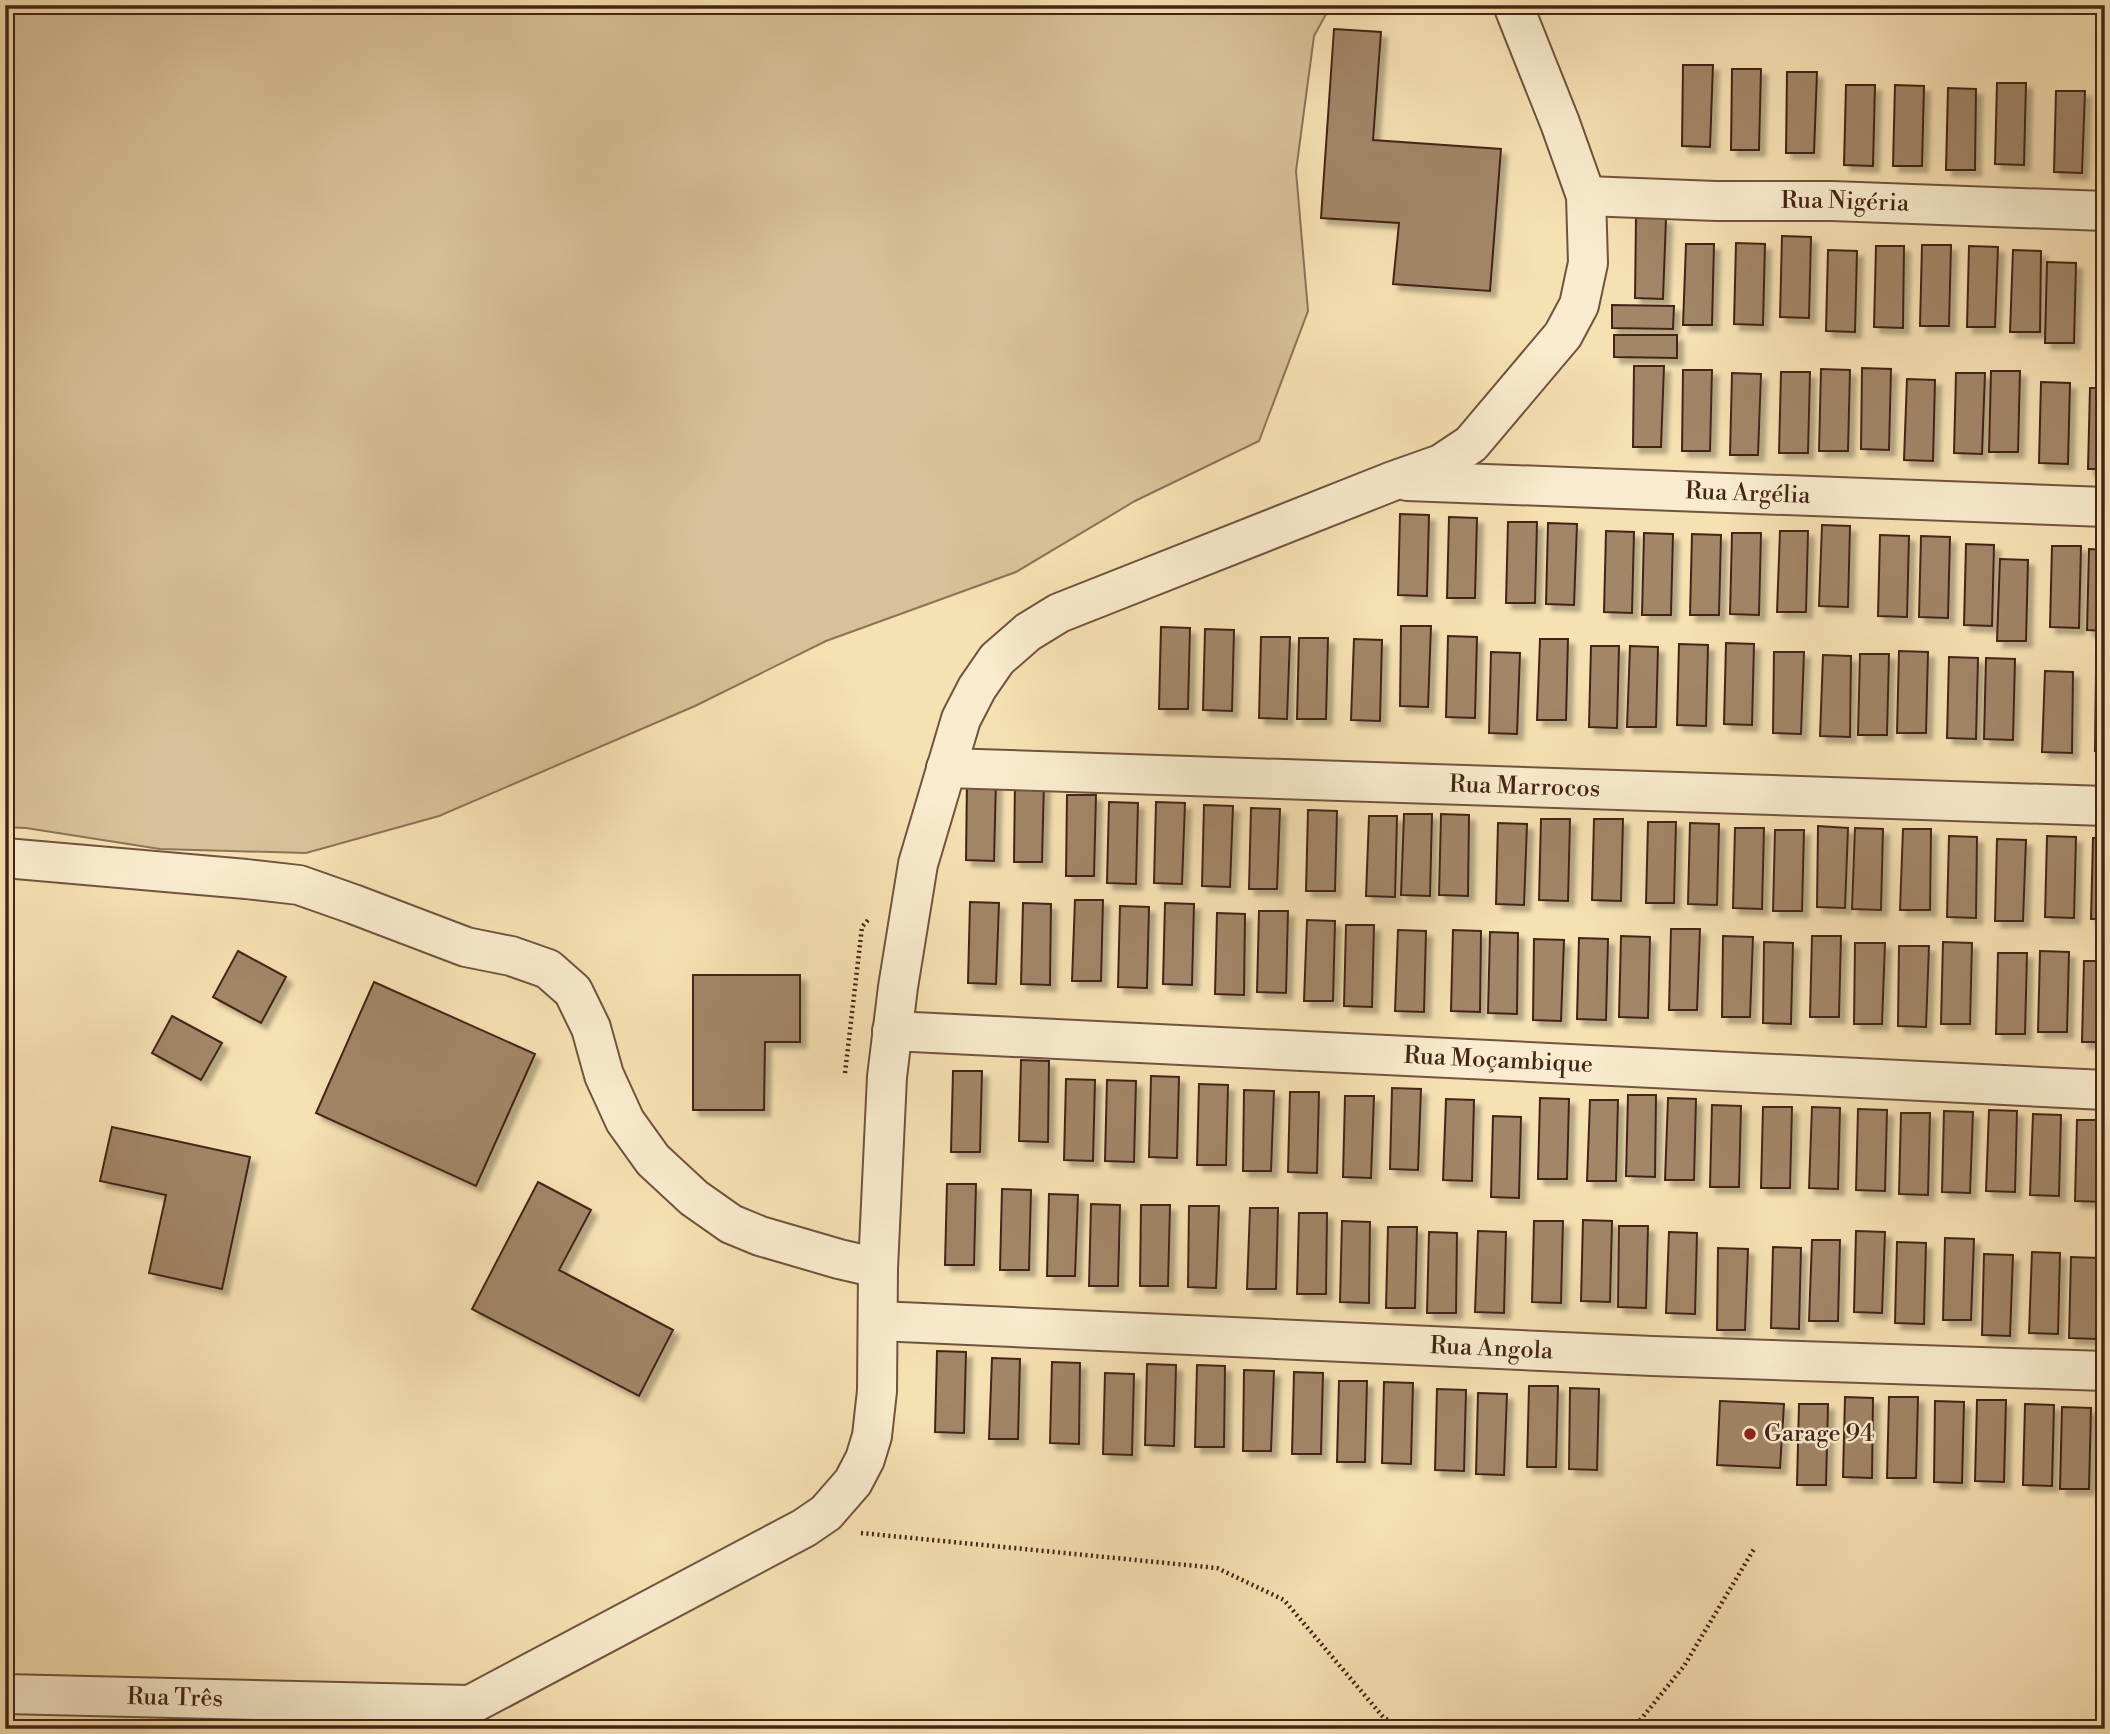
<svg xmlns="http://www.w3.org/2000/svg" width="2110" height="1734" font-family="'Libre Bodoni',serif">
	<style>
		.green { fill: #d8c198; stroke: #8e7258; stroke-width: 2 }
		.building { fill: #a18668; stroke: #452417; stroke-width: 2; filter: url(#shadow) }
		.lines { fill: none; stroke-linecap: round; stroke-linejoin: round }
		.minor-casing { stroke: #71533e; stroke-width: 42 }
		.path { stroke: #452417; stroke-width: 4.5; stroke-dasharray: 2 3.5; stroke-linecap: butt }
		.minor { stroke: #f9ecce; stroke-width: 38 }
		.poi-dot { fill: #8f2418; stroke: #f9ecce; stroke-width: 2.5 }
		.labels { text-anchor: middle; dominant-baseline: central; stroke-width: 5; stroke-linejoin: round; paint-order: stroke }
		.street-label { font-size: 24px; fill: #452417; stroke: #f9ecce }
		.poi-label { font-size: 24px; fill: #452417; stroke: #f9ecce; text-anchor: start }
	</style>
	<defs>
		<filter id="shadow"><feDropShadow dx="6" dy="6" stdDeviation="2" flood-color="#0004"/></filter>
	</defs>
	<rect width="100%" height="100%" fill="#f6e1b3"/>
	<filter id="stains"><feTurbulence type="fractalNoise" baseFrequency=".00286" numOctaves="4"/><feColorMatrix values="0 0 0 0 .2 0 0 0 0 .09 0 0 0 0 .02 0 0 0 .5 -.17"/></filter>
	<radialGradient id="worn" r=".72"><stop offset=".6" stop-color="#630" stop-opacity="0"/><stop offset="1" stop-color="#630" stop-opacity=".3"/></radialGradient>
	<path class="green" d="M5,5H1331L1314,36L1296,171L1308,311L1259,441L1135,501L1016,572L826,641L695,706L439,816L306,853L160,849L26,828L5,827Z"/>
	<path class="building" d="M1334,29L1381,32L1373,140L1501,149L1490,291L1393,284L1399,223L1321,218Z
		M1683,65H1713L1710,147L1682,146Z
		M1732,69H1761L1759,150H1731Z
		M1787,72H1817L1814,153H1786Z
		M1997,83H2026L2024,165L1995,164Z
		M1846,85H1875L1873,166L1844,165Z
		M1895,85L1924,86L1922,166H1893Z
		M1948,88L1976,89L1975,170H1946Z
		M2056,91H2085L2082,173L2054,172Z
		M2100,93H2105V174H2099Z
		M1636,217L1666,218L1663,299L1635,298Z
		M1782,236L1811,237L1809,318L1780,317Z
		M1736,243L1765,244L1763,325L1734,324Z
		M1686,244H1714L1712,325H1683Z
		M1922,245H1951L1949,326H1920Z
		M1876,246H1904L1903,328L1874,327Z
		M1969,246L1998,247L1995,327H1967Z
		M1828,250L1857,251L1855,332L1826,331Z
		M2013,250L2041,251L2040,332H2010Z
		M2047,262L2076,263L2074,343H2045Z
		M2099,265H2105V346H2096Z
		M1612,305L1674,306L1673,329L1612,328Z
		M1614,335H1677V358L1614,357Z
		M1634,366H1664L1661,447H1633Z
		M1862,368L1891,369L1889,450L1861,449Z
		M1821,369L1850,370L1848,451H1819Z
		M1683,370H1712L1710,451H1682Z
		M1991,371H2020L2018,452H1989Z
		M1781,372H1810L1808,453H1779Z
		M1732,373L1761,374L1758,455H1730Z
		M1956,373H1985L1982,454L1954,453Z
		M1907,379L1935,380L1933,461L1904,460Z
		M2041,382L2070,383L2068,464L2039,463Z
		M2090,388H2105V469H2088Z
		M1400,514L1429,515L1427,596L1398,595Z
		M1449,517L1477,518L1475,598H1447Z
		M1508,522H1537L1535,603H1506Z
		M1548,523L1577,524L1574,605L1546,604Z
		M1822,525L1850,526L1848,607L1819,606Z
		M1606,531L1634,532L1632,613L1604,612Z
		M1780,531H1808L1806,612H1777Z
		M1644,533L1673,534L1671,615H1642Z
		M1732,533H1761L1759,615L1730,614Z
		M1692,534L1721,535L1719,615H1690Z
		M1880,535L1909,536L1907,617L1878,616Z
		M1921,536L1950,537L1948,618L1919,617Z
		M1966,544L1994,545L1992,626L1964,625Z
		M2052,546H2081L2079,628L2050,627Z
		M2089,549L2105,550V631L2087,630Z
		M2000,559L2028,560L2026,641H1997Z
		M1401,626H1431L1428,707L1400,706Z
		M1161,627L1190,628L1188,709H1159Z
		M1205,629L1234,630L1232,711L1203,710Z
		M1448,636L1477,637L1475,718L1446,717Z
		M1261,637H1290L1287,719L1259,718Z
		M1299,638H1328L1326,719H1297Z
		M1354,639L1382,640L1380,721L1351,720Z
		M1540,639H1568L1566,720H1537Z
		M1726,643L1754,644L1752,725L1724,724Z
		M1679,644L1708,645L1706,726L1677,725Z
		M1591,646H1619L1617,728L1589,727Z
		M1630,646L1658,647L1656,727H1627Z
		M1899,651L1928,652L1926,733H1897Z
		M1491,652L1520,653L1517,734L1489,733Z
		M1774,652H1804L1801,734L1773,733Z
		M1860,654H1889L1887,735H1858Z
		M1823,655L1851,656L1850,737L1820,736Z
		M1949,657L1978,658L1976,739L1947,738Z
		M1986,658L2015,659L2013,740L1984,739Z
		M2045,671L2073,672L2072,753L2042,752Z
		M2096,671H2105V752L2095,751Z
		M967,779L996,780L994,861L966,860Z
		M1015,781H1044L1042,862H1014Z
		M1067,795H1096L1094,876H1066Z
		M1109,802L1138,803L1136,884L1107,883Z
		M1156,802L1185,803L1182,884L1154,883Z
		M1204,805L1233,806L1230,887L1202,886Z
		M1251,808L1280,809L1277,889H1249Z
		M1308,810L1337,811L1335,891H1306Z
		M1404,814H1432L1430,896L1401,895Z
		M1441,814L1469,815L1468,896L1439,895Z
		M1369,816H1397L1395,897L1366,896Z
		M1541,819H1570L1568,901L1539,900Z
		M1594,819H1623L1621,901L1592,900Z
		M1648,822H1676L1674,903H1646Z
		M1498,823L1527,824L1524,905L1496,904Z
		M1690,823L1719,824L1717,905L1688,904Z
		M1818,826L1848,828L1845,908L1817,907Z
		M1735,828H1764L1762,909L1733,908Z
		M1855,828L1883,829L1881,910L1852,909Z
		M1903,829H1931L1930,910H1900Z
		M1775,830H1804L1802,911H1773Z
		M1949,836L1977,837L1976,918L1947,917Z
		M2047,836L2076,837L2074,918L2045,917Z
		M2093,838H2105V919H2091Z
		M1997,839L2026,840L2023,921H1995Z
		M1075,900H1103L1101,981H1072Z
		M970,902L999,903L996,984L968,983Z
		M1023,903L1051,904L1050,985L1021,984Z
		M1165,903L1194,904L1192,985L1163,984Z
		M1120,906L1149,907L1147,988L1118,987Z
		M1259,911H1288L1286,993L1257,992Z
		M1217,913L1245,914L1244,995L1215,994Z
		M1307,920L1335,921L1333,1001H1304Z
		M1346,925H1374L1372,1007L1344,1006Z
		M1671,929H1700L1697,1010H1669Z
		M1398,930L1426,931L1424,1012L1395,1011Z
		M1453,930L1481,931L1480,1012L1451,1011Z
		M1490,932L1518,933L1517,1014L1488,1013Z
		M1621,936L1650,937L1648,1018L1619,1017Z
		M1723,936L1753,937L1750,1017H1722Z
		M1812,936H1841L1839,1017H1810Z
		M1579,938L1608,939L1606,1020L1577,1019Z
		M1534,939L1564,940L1561,1021L1533,1020Z
		M1764,942L1793,943L1791,1024L1763,1023Z
		M1943,942L1972,943L1970,1024H1941Z
		M1855,943H1885L1882,1024H1854Z
		M1899,946H1929L1926,1027L1898,1026Z
		M238,951L286,977L261,1023L213,997Z
		M2040,951L2069,952L2067,1032H2038Z
		M1998,953H2027L2025,1034H1996Z
		M2084,961H2105V1042H2082Z
		M693,975H800V1042H765L764,1110H693Z
		M374,982L535,1054L476,1186L316,1113Z
		M172,1016L222,1043L201,1080L152,1053Z
		M1021,1060L1049,1061L1048,1142L1019,1141Z
		M953,1071H982L980,1152H951Z
		M1151,1076L1179,1077L1177,1158L1149,1157Z
		M1066,1079L1095,1080L1093,1161L1064,1160Z
		M1107,1080L1136,1081L1134,1162L1105,1161Z
		M1199,1084L1228,1085L1226,1165H1197Z
		M1392,1088L1421,1089L1418,1170L1390,1169Z
		M1244,1090L1274,1091L1271,1171H1243Z
		M1290,1092H1319L1317,1173L1288,1172Z
		M1628,1095H1656L1655,1177L1626,1176Z
		M1345,1096H1374L1371,1178L1343,1177Z
		M1540,1098L1569,1099L1567,1179H1538Z
		M1668,1098L1696,1099L1694,1180H1665Z
		M1446,1099L1474,1100L1472,1181L1443,1180Z
		M1590,1100H1618L1616,1181H1587Z
		M1712,1105L1741,1106L1739,1187H1710Z
		M1763,1107H1792L1790,1188H1761Z
		M1812,1107L1840,1108L1838,1189L1809,1188Z
		M1858,1109L1887,1110L1885,1191L1856,1190Z
		M1989,1110L2017,1111L2015,1192L1986,1191Z
		M1944,1111L1973,1112L1970,1193L1942,1192Z
		M1901,1113H1930L1928,1195L1899,1194Z
		M2033,1114L2061,1115L2059,1196L2030,1195Z
		M1493,1116L1521,1117L1519,1198L1491,1197Z
		M2077,1120H2105L2104,1202L2075,1201Z
		M112,1127L250,1157L222,1289L149,1273L166,1195L100,1181Z
		M538,1182L591,1210L559,1270L673,1330L639,1396L472,1309Z
		M947,1184H976L974,1265H945Z
		M1002,1189L1031,1190L1029,1270H1000Z
		M1049,1194L1078,1195L1075,1276H1047Z
		M1091,1204L1120,1205L1118,1286H1089Z
		M1141,1205H1170L1168,1286H1140Z
		M1189,1206H1219L1216,1288L1188,1287Z
		M1250,1208H1278L1276,1289H1247Z
		M1299,1213H1327L1326,1294H1297Z
		M1583,1220L1612,1221L1610,1302L1581,1301Z
		M1342,1221L1370,1222L1369,1303L1340,1302Z
		M1534,1221H1563L1561,1303L1532,1302Z
		M1619,1226H1648L1646,1308L1618,1307Z
		M1388,1227H1417L1415,1308H1386Z
		M1478,1231L1506,1232L1504,1313L1475,1312Z
		M1856,1231L1885,1232L1882,1313L1854,1312Z
		M1429,1232L1457,1233L1456,1313H1427Z
		M1669,1232L1697,1233L1695,1314L1666,1313Z
		M1945,1238L1974,1239L1971,1320H1943Z
		M1812,1240H1840L1838,1321H1809Z
		M1897,1242L1926,1243L1924,1324L1895,1323Z
		M1773,1247L1801,1248L1799,1329L1771,1328Z
		M1718,1248L1748,1249L1745,1330H1717Z
		M2032,1252L2060,1253L2058,1334L2029,1333Z
		M1984,1254L2013,1255L2010,1336L1982,1335Z
		M2071,1257L2099,1258L2097,1339L2069,1338Z
		M937,1351L966,1352L964,1433L935,1432Z
		M992,1358L1020,1359L1018,1439H989Z
		M1052,1362L1080,1363L1079,1444L1050,1443Z
		M1147,1364L1176,1365L1174,1446L1145,1445Z
		M1197,1365L1225,1366L1224,1447H1195Z
		M1244,1370L1274,1371L1271,1451H1243Z
		M1294,1372L1323,1373L1321,1454H1292Z
		M1105,1373L1134,1374L1132,1455L1103,1454Z
		M1339,1381H1367L1365,1462H1337Z
		M1384,1382L1413,1383L1411,1464L1382,1463Z
		M1529,1386H1558L1556,1467H1527Z
		M1570,1388L1599,1389L1597,1470L1569,1469Z
		M1437,1389L1466,1390L1464,1471L1435,1470Z
		M1478,1393L1507,1394L1504,1475L1476,1474Z
		M1845,1397L1873,1398L1872,1478L1843,1477Z
		M1889,1397H1918L1916,1478H1887Z
		M1977,1400H2006L2004,1482L1975,1481Z
		M1720,1401L1784,1404L1780,1468L1717,1465Z
		M1935,1401L1964,1402L1962,1483L1934,1482Z
		M1799,1404H1828L1826,1485H1797Z
		M2025,1404L2054,1405L2052,1486L2023,1485Z
		M2062,1407L2091,1408L2089,1489H2060Z"/>
	<g class="lines">
		<g class="minor-casing">
			<g id="minor">
				<path id="s1" d="M1586,196L1716,201H1832L2105,211"/>
				<path id="s2" d="M1407,481L2105,507"/>
				<path id="s3" d="M946,768L2105,806"/>
				<path d="M5,858L246,879L299,885L353,904L466,947L511,956L548,969L573,991L591,1028L604,1075L625,1121L653,1160L694,1198L731,1224L760,1236L839,1259L878,1268"/>
				<path id="s4" d="M892,1031L2105,1090"/>
				<path id="s5" d="M878,1321L1652,1356L2105,1371"/>
				<path id="s6" d="M5,1694L470,1705"/>
				<path d="M441,1729L470,1705L804,1528L826,1513L853,1482L865,1459L872,1436L877,1391L878,1268L887,1077L898,987L918,864L961,719L977,688L997,659L1028,632L1059,613L1393,481L1441,464L1471,444L1563,335L1579,305L1588,263L1586,196L1560,123L1513,5"/>
			</g>
		</g>
		<path class="path" d="M845,1073L862,927L868,920
			M861,1533L1217,1568L1284,1600L1384,1718L1409,1729
			M1633,1729L1684,1666L1754,1549"/>
		<use href="#minor" class="minor"/>
	</g>
	<circle class="poi-dot" cx="1750" cy="1434" r="7"/>
	<g class="labels">
		<g class="street-label">
			<text stroke="none"><textPath href="#s1" startOffset="259">Rua Nigéria</textPath></text>
			<text stroke="none"><textPath href="#s2" startOffset="341">Rua Argélia</textPath></text>
			<text stroke="none"><textPath href="#s3" startOffset="579">Rua Marrocos</textPath></text>
			<text stroke="none"><textPath href="#s4" startOffset="607">Rua Moçambique</textPath></text>
			<text stroke="none"><textPath href="#s5" startOffset="614">Rua Angola</textPath></text>
			<text stroke="none"><textPath href="#s6" startOffset="170">Rua Três</textPath></text>
		</g>
		<g class="poi-label">
			<text x="1764" y="1434">Garage 94</text>
		</g>
	</g>
	<rect width="2110" height="1734" fill="none" stroke="#f6e1b3" stroke-width="28"/>
	<rect x="7" y="7" width="2096" height="1720" fill="none" stroke="#452417" stroke-width="3.5"/>
	<rect x="14" y="14" width="2082" height="1706" fill="none" stroke="#452417" stroke-width="2"/>
	<rect width="100%" height="100%" filter="url(#stains)"/>
	<rect width="100%" height="100%" fill="url(#worn)"/>
</svg>
